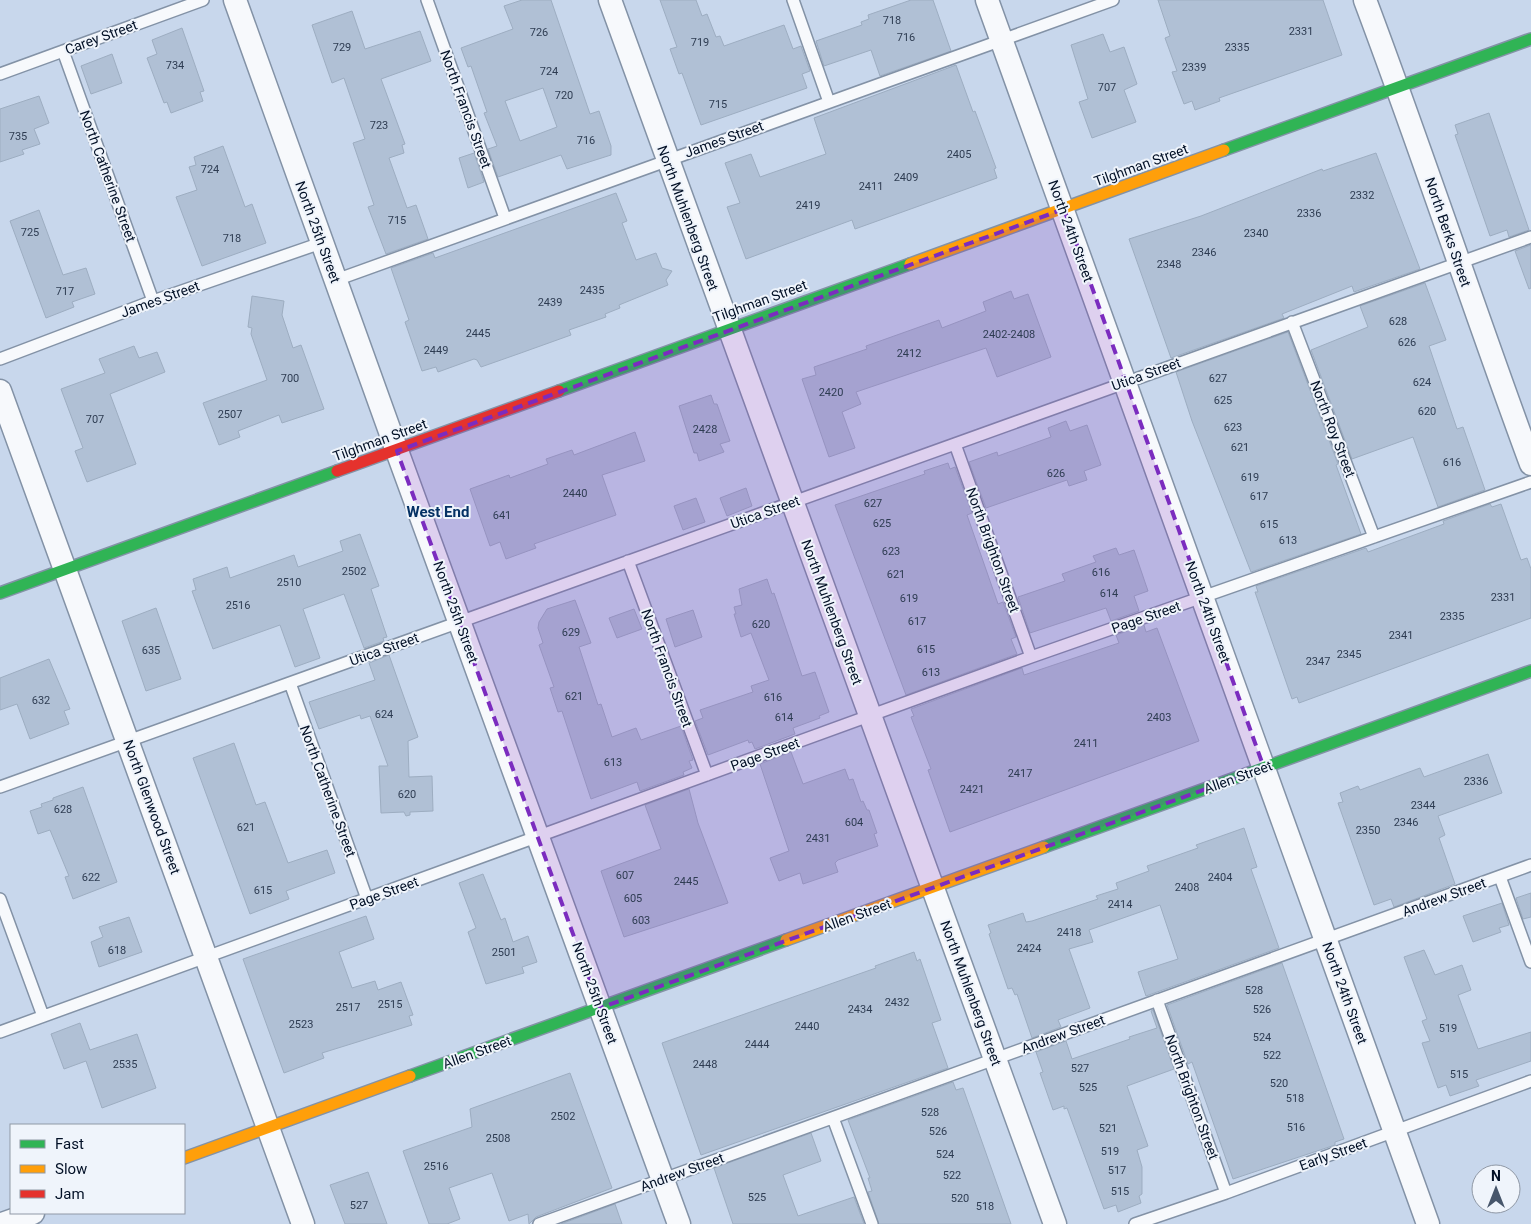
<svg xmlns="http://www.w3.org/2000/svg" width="1531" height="1224" font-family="Roboto,sans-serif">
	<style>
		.building { fill: #b0c0d5; stroke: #9dadc1; fill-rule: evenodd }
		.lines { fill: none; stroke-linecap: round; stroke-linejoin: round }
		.lane-casing { stroke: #8392a6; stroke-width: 14 }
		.street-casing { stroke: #8392a6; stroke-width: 25 }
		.fast-casing { stroke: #8392a6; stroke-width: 14 }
		.slow-casing { stroke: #8392a6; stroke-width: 14 }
		.jam-casing { stroke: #8392a6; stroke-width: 14 }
		.lane { stroke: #f7f9fc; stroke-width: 11 }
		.street { stroke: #f7f9fc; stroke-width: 22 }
		.fast { stroke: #30b455; stroke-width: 11 }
		.slow { stroke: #ff9f0a; stroke-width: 11 }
		.jam { stroke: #e5322d; stroke-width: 11 }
		.marked { fill: #7b2cbf; fill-opacity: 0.2; stroke: #7b2cbf; stroke-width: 4; stroke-dasharray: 10 6; stroke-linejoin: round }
		.labels { text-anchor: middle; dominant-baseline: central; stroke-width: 4; stroke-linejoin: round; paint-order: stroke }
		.number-label { font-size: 11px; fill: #2e3c52 }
		.street-label { font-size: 14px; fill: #021026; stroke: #eff4fb }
		.neighbourhood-label { font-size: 15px; font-weight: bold; fill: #043164; stroke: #eff4fb }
	</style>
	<rect width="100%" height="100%" fill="#c8d7ec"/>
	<path class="building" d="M522,0H551L590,114L599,111L611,146V155L567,169L561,155L498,177L488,149L497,146L484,113L487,112L471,66L468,67L461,48L513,29L504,6ZM543,88L557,127L520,141L505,101Z
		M660,0H696L702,16L707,14L716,37L720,36L724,46L784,25L793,49L801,46L810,71L802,74L807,88L701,125L682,73L679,74L670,49L677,47Z
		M911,0H933L951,51L880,76L871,50L824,66L816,41L862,25L861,22L869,19L868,15Z
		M1158,0H1323L1342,55L1219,98L1220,101L1195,110L1192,101L1184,104L1172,72L1177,71L1165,38L1170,36Z
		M352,11L365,49L420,31L431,61L381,79L405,144L402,145L404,153L389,158L407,208L416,205L428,239L386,254L368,207L374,205L353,143L365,139L344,78L332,83L312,25Z
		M182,28L204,91L200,92L203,101L171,113L167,102L164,103L147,58L157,54L152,40Z
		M1103,34L1110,52L1124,47L1137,84L1124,90L1136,122L1092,138L1079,102L1088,99L1071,45Z
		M112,54L122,83L91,94L81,66Z
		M956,65L973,112L975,111L996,168L994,169L997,178L855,229L852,220L746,259L727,207L740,203L725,163L751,154L760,177L826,154L814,118Z
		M39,96L49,123L34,129L40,144L22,150L24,154L0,162V109Z
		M1489,113L1529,230L1509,237L1507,230L1490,236L1455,135L1458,134L1455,125Z
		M223,146L245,207L252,204L266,243L202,266L176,197L197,190L189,167L196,165L194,157Z
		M474,153L484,182L468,188L459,158Z
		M1376,153L1420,269L1354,292L1352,286L1282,314L1284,318L1171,358L1129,239L1201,216L1322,169L1323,171Z
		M616,193L627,221L622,223L636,260L656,253L662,268L672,271L666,280L668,285L619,305L620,308L605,314L606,317L569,330L571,335L518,354L481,367L477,360L474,359L438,372L436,367L422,371L405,322L409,320L391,268L433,253L435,258Z
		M39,210L63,275L86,268L95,294L72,302L74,307L46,318L10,221Z
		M1531,245V288L1529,289L1515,251Z
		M1425,283L1446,340L1429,346L1457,429L1463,427L1485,490L1438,507L1413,437L1352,459L1311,350L1368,327L1360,306Z
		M1011,291L1014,299L1028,294L1051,357L997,377L986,348L856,392L861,404L842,412L855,448L829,457L802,379L816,375L814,367L867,349L866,346L939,320L942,328L986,311L983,302Z
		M252,296L284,301L282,315L293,348L301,345L324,409L282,423L279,415L238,431L240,437L219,445L203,403L267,380L251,334L252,328L248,327Z
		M1288,332L1338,464L1336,465L1361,534L1251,572L1192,421L1176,372Z
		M134,346L139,358L157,352L165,372L110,394L136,464L87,482L75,451L83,448L61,389L105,373L99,359Z
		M711,395L714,404H717L730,441L720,444L724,452L699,461L697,453H694L679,406Z
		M1066,421L1070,431L1087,425L1101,465L1084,471L1087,480L1069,486L1067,480L986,508L969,462L997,452L998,456L1051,437L1048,428Z
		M635,432L645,461L602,475L616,515L534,544L536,548L506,559L500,542L490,546L470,489L509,475L510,478L548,464L546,459L572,450L574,455Z
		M948,463L950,469L955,467L972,513L967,515L990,581L998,604L1003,602L1016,637L1011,639L1017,654L906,695L835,505L925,474L924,471Z
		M746,488L752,506L727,516L720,498Z
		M696,498L705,522L683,530L674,506Z
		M1490,504L1492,507L1501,504L1521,560L1527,558L1531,569V618L1299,703L1297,697L1292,699L1255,592H1258L1256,586L1366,548L1368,552L1444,524L1443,521Z
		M360,534L379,586L371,589L387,637L383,638L384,641L364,648L344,594L303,609L320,658L295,667L280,625L213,649L192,591L196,590L193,579L227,567L230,578L294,555L298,567L343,551L340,541Z
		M1116,548L1119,555L1134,550L1148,591L1134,596L1139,611L1111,621L1106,608L1030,633L1018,597L1065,581L1062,574L1096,562L1093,556Z
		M767,579L772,594L774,593L802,676L815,672L829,712L819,716L820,718L793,728L795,734L755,749L752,742L749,743L748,740L708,755L695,721L703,718L700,710L753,692L751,686L769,680L751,633L741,637L734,614H736L734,607L742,605L739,589Z
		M575,600L591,643L579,647L598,705L601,704L612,737L636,728L641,740L681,726L693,760L689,761L692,768L683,772L684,775L640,791L637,782L591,799L562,711L558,712L550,688L554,687L539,645L543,643L538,628L539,622L547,609Z
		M156,608L181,679L146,691L122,621Z
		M634,609L642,629L617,638L609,618Z
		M693,610L702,637L675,647L666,619Z
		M1144,625L1146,632L1157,628L1199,741L950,832L928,770L931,769L911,717L914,716L911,709L1022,668L1024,675L1119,643L1116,635Z
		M389,655L418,737L408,741L409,777L432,776L433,811L410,812V815L406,816L404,812L381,813L379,766H388L370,716L361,719L360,715L319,729L309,702L375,680L369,663Z
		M49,659L70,709L64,711L69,724L30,739L17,704L0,710V678Z
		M234,743L256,805L265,802L288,863L327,850L335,873L286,891L289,899L250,914L193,758Z
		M791,752L803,784L845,769L849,780L853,779L861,802L863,801L867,810H869L877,833L874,834L878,846L838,860L835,863L838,872L803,884L800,873L779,881L770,858L789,851L760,764Z
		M1488,754L1502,793L1438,816L1445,835L1439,838L1455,884L1394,907L1391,899L1374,905L1338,803L1343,802L1340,793L1358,786L1360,790L1420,768L1424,777Z
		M83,787L117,882L73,899L65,877L69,876L50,830L38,834L30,811L42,807L41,804L53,800V798Z
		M689,789L698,823L728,903L624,937L601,871L661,849L645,805Z
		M1244,828L1257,867L1251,869L1279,948L1146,996L1138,972L1178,959L1160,905L1089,930L1093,942L1069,949L1090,1008L1058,1020L1061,1027L1032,1038L1017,994L1015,995L1012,988L1008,989L989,934L991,933L988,925L1023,913L1026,922L1032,921L1098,899L1096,896L1118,889L1116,883L1149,871L1147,866L1198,848L1196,845Z
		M483,874L501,920L505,918L513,942L528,936L537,962L522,967L524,973L486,984L468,932L476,928L459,883Z
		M1531,893V917L1523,919L1516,898Z
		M1502,903L1509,925L1499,928L1501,932L1473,942L1463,916Z
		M366,916L374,939L339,952L352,988L375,981L378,990L401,982L413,1015L409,1016L412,1025L322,1053L324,1058L284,1073L243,959Z
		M129,917L142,952L99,967L91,942L103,937L99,927Z
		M1424,950L1435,975L1462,965L1471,990L1458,995L1478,1049L1531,1032V1061L1476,1080L1479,1086L1450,1096L1446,1085L1438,1088L1422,1043L1430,1041L1422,1021L1427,1019L1404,957Z
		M914,952L917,961L920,959L941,1020L932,1023L948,1068L701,1155L662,1043L876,968L875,966Z
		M1282,963L1344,1139L1335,1142V1145L1233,1179L1192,1062L1188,1064L1167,1005Z
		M1153,1010L1174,1069L1127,1086L1148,1146L1137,1150L1142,1167V1194L1139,1196L1141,1203L1118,1212L1116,1205L1104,1209L1067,1108L1064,1109V1106L1053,1110L1040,1073L1043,1072L1036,1052L1066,1041L1072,1059L1130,1039L1129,1037L1157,1028L1151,1011Z
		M80,1023L90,1050L137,1034L156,1088L102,1108L86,1061L64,1069L51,1034Z
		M570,1073L612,1188L536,1217L529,1224L528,1214L509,1221L492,1173L449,1188L460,1219L447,1224H429L403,1151L472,1127L470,1109Z
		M953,1082L956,1090L963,1088L1011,1224H879L868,1192L872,1191L868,1178H870L848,1120Z
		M811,1133L821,1161L783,1175L798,1216L854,1197L864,1224H733L714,1168Z
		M368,1172L387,1224H345L330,1185Z
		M615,1204L622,1224H561Z"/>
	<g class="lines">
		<g class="lane-casing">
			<path id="lane" d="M427,0L505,218
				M793,0L829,102
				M63,51L153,301
				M0,74L203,0
				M336,280L1113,0
				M1292,322L1374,537
				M0,359L153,301L321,243
				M955,444L1031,657
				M628,561L707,775
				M290,683L367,899
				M0,787L1531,237
				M1500,877L1531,962
				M0,899L43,1016
				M1157,1000L1226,1193
				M0,1032L1031,657L1531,482
				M833,1118L872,1224
				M539,1224L1531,865
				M1135,1224L1226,1193L1531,1081"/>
		</g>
		<g class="street-casing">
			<path id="street" d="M235,0L397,451L679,1224
				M610,0L1055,1224
				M987,0L1428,1224
				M1365,0C1423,154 1474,310 1531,464
				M0,391L303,1224
				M2,1224L33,1213"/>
		</g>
		<g class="fast-casing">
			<path id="fast" d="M1224,150L1531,39
				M559,391L910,264
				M0,593L337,471
				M1044,847L1531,671
				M410,1076L786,940"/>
		</g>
		<g class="slow-casing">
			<path id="slow" d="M910,264L1224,150
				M786,940L1044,847
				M184,1158L410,1076"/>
		</g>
		<g class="jam-casing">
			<path id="jam" d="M337,471L559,391"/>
		</g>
		<use href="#lane" class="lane"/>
		<use href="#street" class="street"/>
		<use href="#fast" class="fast"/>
		<use href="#slow" class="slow"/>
		<use href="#jam" class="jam"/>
	</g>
	<path class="marked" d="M1064,209L1264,768L600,1008L397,451Z"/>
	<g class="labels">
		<g class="number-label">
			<text x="892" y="20">718</text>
			<text x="1301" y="31">2331</text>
			<text x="539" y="32">726</text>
			<text x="906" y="37">716</text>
			<text x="700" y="42">719</text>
			<text x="342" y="47">729</text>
			<text x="1237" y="47">2335</text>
			<text x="175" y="65">734</text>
			<text x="1194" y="67">2339</text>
			<text x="549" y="71">724</text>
			<text x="1107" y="87">707</text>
			<text x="564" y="95">720</text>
			<text x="718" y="104">715</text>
			<text x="379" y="125">723</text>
			<text x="18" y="136">735</text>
			<text x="586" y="140">716</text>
			<text x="959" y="154">2405</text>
			<text x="210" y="169">724</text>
			<text x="906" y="177">2409</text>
			<text x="871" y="186">2411</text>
			<text x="1362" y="195">2332</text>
			<text x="808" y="205">2419</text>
			<text x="1309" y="213">2336</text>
			<text x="397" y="220">715</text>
			<text x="30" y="232">725</text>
			<text x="1256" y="233">2340</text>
			<text x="232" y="238">718</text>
			<text x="1204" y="252">2346</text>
			<text x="1169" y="264">2348</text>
			<text x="592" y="290">2435</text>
			<text x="65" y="291">717</text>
			<text x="550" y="302">2439</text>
			<text x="1398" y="321">628</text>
			<text x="478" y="333">2445</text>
			<text x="1009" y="334">2402-2408</text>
			<text x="1407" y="342">626</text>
			<text x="436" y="350">2449</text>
			<text x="909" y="353">2412</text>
			<text x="290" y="378">700</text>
			<text x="1218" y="378">627</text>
			<text x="1422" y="382">624</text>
			<text x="831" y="392">2420</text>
			<text x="1223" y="400">625</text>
			<text x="1427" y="411">620</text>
			<text x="230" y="414">2507</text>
			<text x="95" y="419">707</text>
			<text x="1233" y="427">623</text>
			<text x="705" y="429">2428</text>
			<text x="1240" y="447">621</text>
			<text x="1452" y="462">616</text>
			<text x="1056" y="473">626</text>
			<text x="1250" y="477">619</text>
			<text x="575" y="493">2440</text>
			<text x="1259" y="496">617</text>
			<text x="873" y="503">627</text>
			<text x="502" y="515">641</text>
			<text x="882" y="523">625</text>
			<text x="1269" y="524">615</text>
			<text x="1288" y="540">613</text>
			<text x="891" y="551">623</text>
			<text x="354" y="571">2502</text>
			<text x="1101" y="572">616</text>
			<text x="896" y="574">621</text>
			<text x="289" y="582">2510</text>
			<text x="1109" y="593">614</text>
			<text x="1503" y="597">2331</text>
			<text x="909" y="598">619</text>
			<text x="238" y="605">2516</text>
			<text x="1452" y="616">2335</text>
			<text x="917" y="621">617</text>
			<text x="761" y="624">620</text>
			<text x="571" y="632">629</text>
			<text x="1401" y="635">2341</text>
			<text x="926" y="649">615</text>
			<text x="151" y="650">635</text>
			<text x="1349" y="654">2345</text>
			<text x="1318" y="661">2347</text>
			<text x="931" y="672">613</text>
			<text x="574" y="696">621</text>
			<text x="773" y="697">616</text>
			<text x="41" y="700">632</text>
			<text x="384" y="714">624</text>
			<text x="784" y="717">614</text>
			<text x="1159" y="717">2403</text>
			<text x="1086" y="743">2411</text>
			<text x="613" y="762">613</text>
			<text x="1020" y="773">2417</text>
			<text x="1476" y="781">2336</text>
			<text x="972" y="789">2421</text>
			<text x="407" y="794">620</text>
			<text x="1423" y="805">2344</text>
			<text x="63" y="809">628</text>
			<text x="854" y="822">604</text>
			<text x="1406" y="822">2346</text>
			<text x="246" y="827">621</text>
			<text x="1368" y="830">2350</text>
			<text x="818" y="838">2431</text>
			<text x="625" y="875">607</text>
			<text x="91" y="877">622</text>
			<text x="1220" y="877">2404</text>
			<text x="686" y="881">2445</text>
			<text x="1187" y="887">2408</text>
			<text x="263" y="890">615</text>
			<text x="633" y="898">605</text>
			<text x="1120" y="904">2414</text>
			<text x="641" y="920">603</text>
			<text x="1069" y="932">2418</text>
			<text x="1029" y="948">2424</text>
			<text x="117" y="950">618</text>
			<text x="504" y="952">2501</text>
			<text x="1254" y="990">528</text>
			<text x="897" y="1002">2432</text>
			<text x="390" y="1004">2515</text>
			<text x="348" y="1007">2517</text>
			<text x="860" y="1009">2434</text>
			<text x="1262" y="1009">526</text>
			<text x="301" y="1024">2523</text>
			<text x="807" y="1026">2440</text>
			<text x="1448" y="1028">519</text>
			<text x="1262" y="1037">524</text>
			<text x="757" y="1044">2444</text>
			<text x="1272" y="1055">522</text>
			<text x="125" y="1064">2535</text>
			<text x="705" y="1064">2448</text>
			<text x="1080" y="1068">527</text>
			<text x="1459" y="1074">515</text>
			<text x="1279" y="1083">520</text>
			<text x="1088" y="1087">525</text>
			<text x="1295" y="1098">518</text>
			<text x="930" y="1112">528</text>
			<text x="563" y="1116">2502</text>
			<text x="1296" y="1127">516</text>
			<text x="1108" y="1128">521</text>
			<text x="938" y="1131">526</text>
			<text x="498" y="1138">2508</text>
			<text x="1110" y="1151">519</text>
			<text x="945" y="1154">524</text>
			<text x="436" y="1166">2516</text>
			<text x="1117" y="1170">517</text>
			<text x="952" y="1175">522</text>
			<text x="1120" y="1191">515</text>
			<text x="757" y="1197">525</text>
			<text x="960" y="1198">520</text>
			<text x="359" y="1205">527</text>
			<text x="985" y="1206">518</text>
		</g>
		<g class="street-label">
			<text transform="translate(101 37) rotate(-20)">Carey Street</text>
			<text transform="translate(466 109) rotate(70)">North Francis Street</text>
			<text transform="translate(724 139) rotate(-20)">James Street</text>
			<text transform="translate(1141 165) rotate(-20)">Tilghman Street</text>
			<text transform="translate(108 176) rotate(70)">North Catherine Street</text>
			<text transform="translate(688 218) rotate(70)">North Muhlenberg Street</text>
			<text transform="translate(1071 231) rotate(70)">North 24th Street</text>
			<text transform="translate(318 232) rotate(70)">North 25th Street</text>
			<text transform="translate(1448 232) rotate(71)">North Berks Street</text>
			<text transform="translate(160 299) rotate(-20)">James Street</text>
			<text transform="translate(760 301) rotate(-20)">Tilghman Street</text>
			<text transform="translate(1146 374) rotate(-20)">Utica Street</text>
			<text transform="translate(1333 429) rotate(69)">North Roy Street</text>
			<text transform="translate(380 440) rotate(-20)">Tilghman Street</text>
			<text transform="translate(765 512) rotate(-20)">Utica Street</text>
			<text transform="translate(993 550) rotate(70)">North Brighton Street</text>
			<text transform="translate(456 612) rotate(70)">North 25th Street</text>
			<text transform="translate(832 612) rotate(70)">North Muhlenberg Street</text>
			<text transform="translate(1208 612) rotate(70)">North 24th Street</text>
			<text transform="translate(1146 617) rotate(-19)">Page Street</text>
			<text transform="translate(384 649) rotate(-20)">Utica Street</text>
			<text transform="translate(667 668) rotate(70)">North Francis Street</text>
			<text transform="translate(765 754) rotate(-20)">Page Street</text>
			<text transform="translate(1238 777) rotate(-20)">Allen Street</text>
			<text transform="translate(328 791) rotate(70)">North Catherine Street</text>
			<text transform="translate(152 807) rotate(70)">North Glenwood Street</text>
			<text transform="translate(384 893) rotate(-20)">Page Street</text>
			<text transform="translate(1444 897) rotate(-20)">Andrew Street</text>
			<text transform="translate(857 915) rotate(-20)">Allen Street</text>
			<text transform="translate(595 993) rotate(70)">North 25th Street</text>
			<text transform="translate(971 993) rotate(70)">North Muhlenberg Street</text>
			<text transform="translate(1345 993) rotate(70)">North 24th Street</text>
			<text transform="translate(1063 1034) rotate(-20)">Andrew Street</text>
			<text transform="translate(477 1052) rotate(-20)">Allen Street</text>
			<text transform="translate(1192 1097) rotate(70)">North Brighton Street</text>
			<text transform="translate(1333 1154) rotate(-20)">Early Street</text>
			<text transform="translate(682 1172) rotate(-20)">Andrew Street</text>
		</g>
		<g class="neighbourhood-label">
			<text x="438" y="512">West End</text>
		</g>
	</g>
	<rect x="10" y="1124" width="175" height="90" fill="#eff4fb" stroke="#9099a6"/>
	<rect x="20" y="1140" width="25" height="8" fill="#30b455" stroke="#9099a6"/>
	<text x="55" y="1149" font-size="15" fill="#021026">Fast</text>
	<rect x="20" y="1165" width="25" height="8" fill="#ff9f0a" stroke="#9099a6"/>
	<text x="55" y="1174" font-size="15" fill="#021026">Slow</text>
	<rect x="20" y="1190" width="25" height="8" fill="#e5322d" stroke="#9099a6"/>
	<text x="55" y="1199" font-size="15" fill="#021026">Jam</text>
	<g transform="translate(1496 1189)"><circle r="24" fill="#eff4fb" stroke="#9099a6"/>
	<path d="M0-4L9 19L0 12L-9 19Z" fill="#47566b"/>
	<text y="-8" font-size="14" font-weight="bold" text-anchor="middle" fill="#021026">N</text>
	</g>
</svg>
